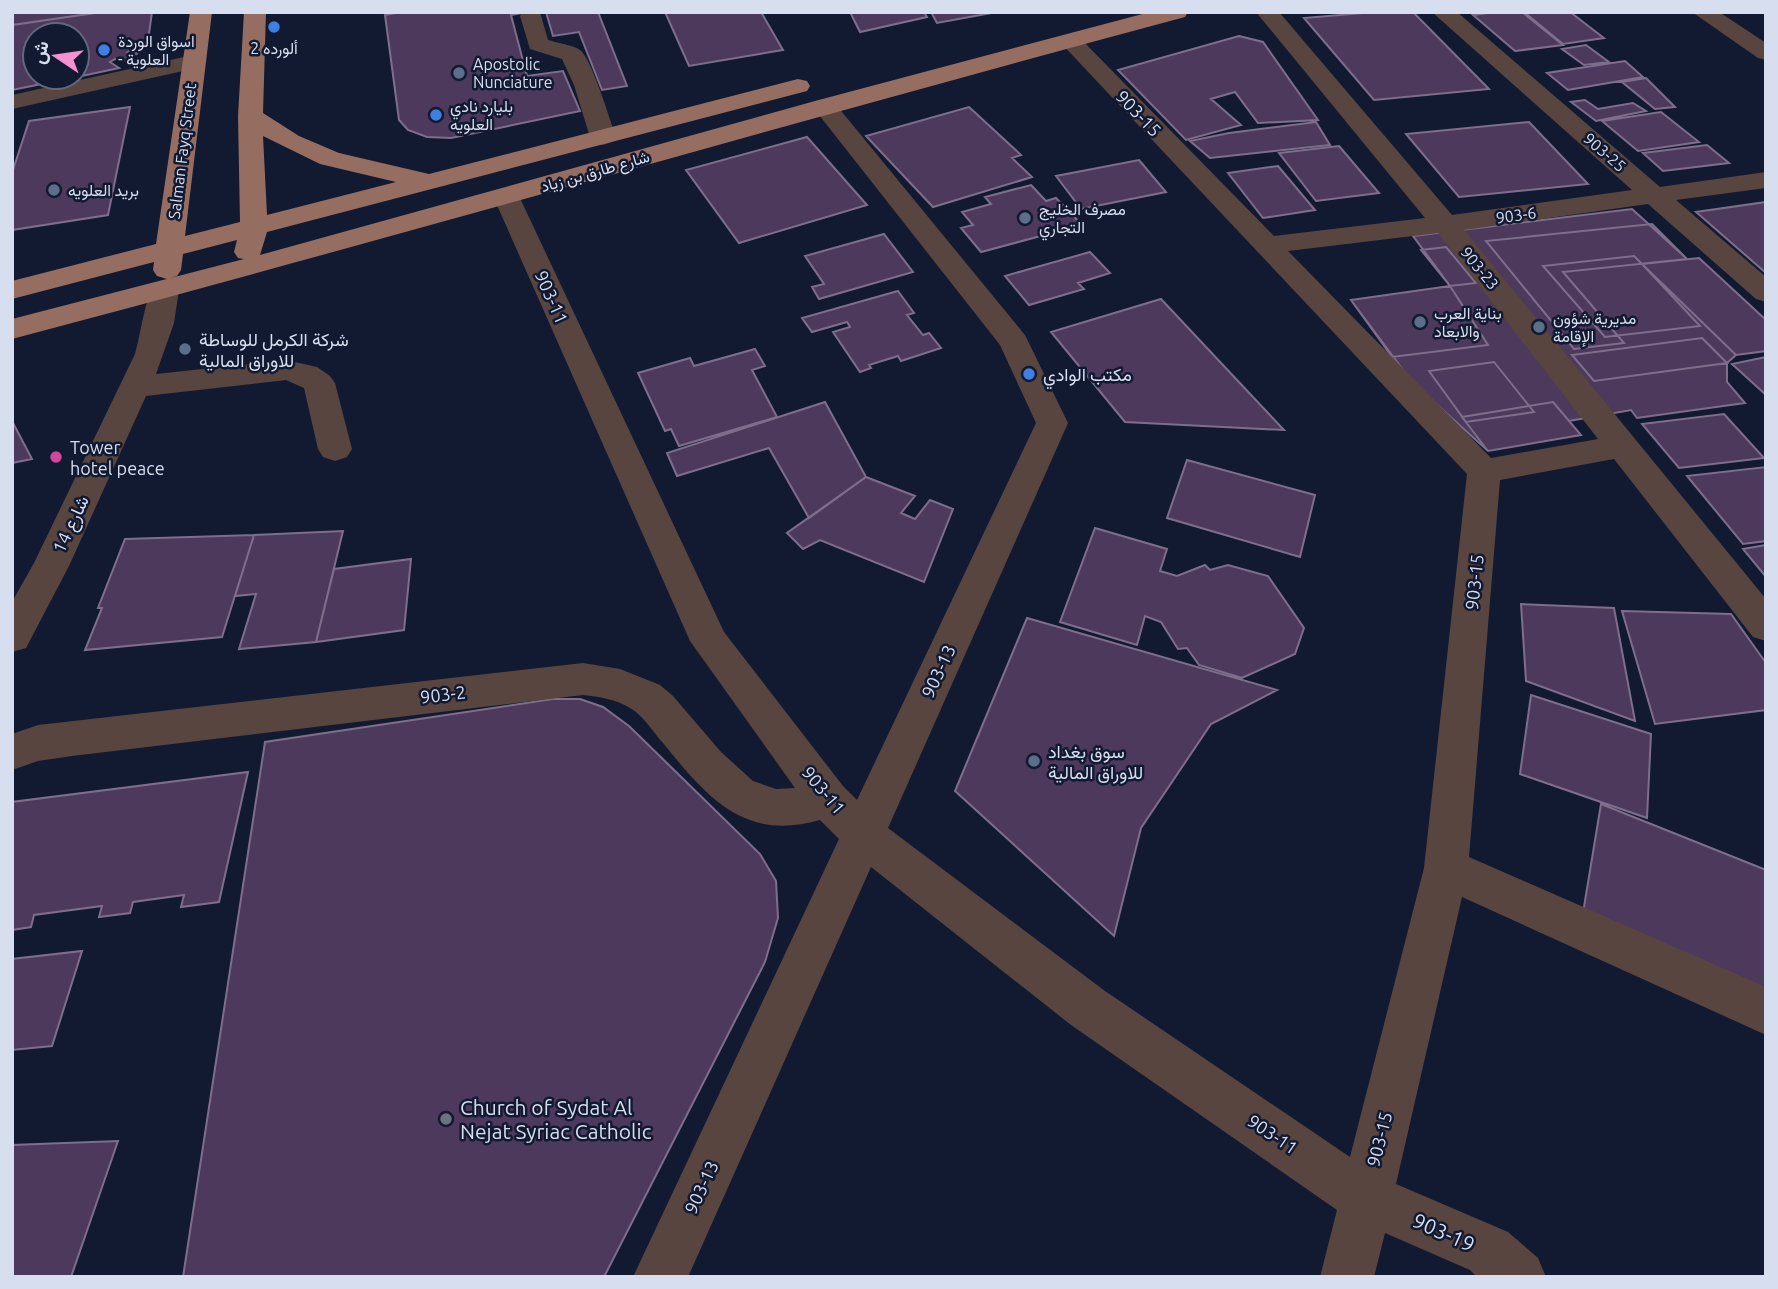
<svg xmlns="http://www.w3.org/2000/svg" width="1778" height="1289" font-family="Ubuntu,Vazirmatn,sans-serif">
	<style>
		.building { fill: #4d395c; stroke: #7e6e8b; stroke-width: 2 }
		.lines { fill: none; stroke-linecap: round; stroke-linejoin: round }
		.minor { fill: #59453f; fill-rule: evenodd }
		.major { fill: #966e61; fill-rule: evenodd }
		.shop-dot { fill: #3f7fe0; stroke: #121a32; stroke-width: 2.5 }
		.service-dot { fill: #5c6f8a; stroke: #121a32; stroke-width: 2.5 }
		.hotel-dot { fill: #d1479c; stroke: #121a32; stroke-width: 2.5 }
		.worship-dot { fill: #6b7280; stroke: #121a32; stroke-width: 2.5 }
		.labels { text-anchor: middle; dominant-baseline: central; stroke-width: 5; stroke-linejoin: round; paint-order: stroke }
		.far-poi-label { font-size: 16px; fill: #d7deef; stroke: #121a32; text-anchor: start }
		.far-street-label { font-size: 16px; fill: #d7deef; stroke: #121a32 }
		.street-label { font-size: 18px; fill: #d7deef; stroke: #121a32 }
		.poi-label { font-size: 18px; fill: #d7deef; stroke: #121a32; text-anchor: start }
		.near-poi-label { font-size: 21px; fill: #d7deef; stroke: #121a32; text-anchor: start }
		.near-street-label { font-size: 21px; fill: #d7deef; stroke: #121a32 }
	</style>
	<rect width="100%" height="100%" fill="#121a32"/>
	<path class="building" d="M12,12H102L12,25Z
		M102,12H152L147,48H134L128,52L138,53L126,61L115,59L110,62L119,68L77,77V35H35V77H76L12,90V25Z
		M401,12H527L511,15L527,76L563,71L580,111L451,138L427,137L408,130L399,120L385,15Z
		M546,12H598L627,86L602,90L579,32L553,36Z
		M665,12H761L783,50L689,66Z
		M850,12H924L927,17L860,32Z
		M931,12H997L937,23Z
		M1375,12H1413L1489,89L1374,100L1304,18Z
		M1496,12H1522L1563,45L1515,51L1473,15Z
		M1524,12H1570L1604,38L1563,44Z
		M1239,36L1263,42L1318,120L1258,123L1235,92L1211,99L1241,125L1186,140L1118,70Z
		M1586,45L1609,62L1584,65L1562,49Z
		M1625,61L1643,77L1568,90L1547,73Z
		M1646,78L1675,107L1655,109L1622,82Z
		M1585,100L1598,109L1633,103L1646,111L1596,121L1571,102Z
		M130,107L108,215L12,230V173L29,121Z
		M969,107L1021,155L1012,158L1032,177L933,207L866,136Z
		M1661,112L1699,142L1638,151L1602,121Z
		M1316,122L1330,145L1210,158L1190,141L1229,133Z
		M1529,122L1588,184L1459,197L1406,134Z
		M807,137L867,205L739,243L686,170Z
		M1707,145L1729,163L1663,171L1643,153Z
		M1339,146L1379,193L1316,201L1279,153Z
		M1139,160L1166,192L1081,209L1056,176Z
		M1278,166L1315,210L1263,218L1228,173Z
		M1031,185L1046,201L1056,198L1082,225L981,252L961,228L973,225L962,212L991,204L985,197Z
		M1766,202V273L1696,212Z
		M1632,209L1687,259L1642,264L1736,355L1727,363V382L1745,403L1637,418L1631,410L1569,421L1581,435L1488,451L1412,382L1351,300L1450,286L1413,236Z
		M1652,224L1687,259L1563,272L1624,343L1574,349L1486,241Z
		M884,234L913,272L819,299L812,287L824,284L805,256Z
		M1446,247L1476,283L1450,286L1421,250Z
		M1090,252L1110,273L1078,283L1084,289L1029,305L1005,276Z
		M1634,256L1642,264L1700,326L1605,337L1543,266Z
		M1699,258L1766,320V351L1736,355L1642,264Z
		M1450,286L1488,345L1392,357L1351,300Z
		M898,291L914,313L907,315L923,335L929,333L941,348L901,361L898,356L869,365L871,368L860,372L833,332L850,327L847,322L812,332L802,318Z
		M1161,299L1284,430L1125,422L1051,332Z
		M1702,338L1727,363L1594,381L1572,355Z
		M755,349L765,366L752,370L777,417L679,446L671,429L665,431L638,373L690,358L694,366Z
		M1766,357V395L1732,364Z
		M1494,362L1534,412L1466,422L1429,371Z
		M825,402L866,477L809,518L769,448L677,476L667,453Z
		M1553,402L1581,435L1488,451L1462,417Z
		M1724,414L1764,458L1679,468L1642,424Z
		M12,421L32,459L12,463Z
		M1187,460L1315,495L1300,557L1167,518Z
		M1766,467V541L1743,544L1687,476Z
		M866,477L915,496L901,513L915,519L930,500L953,509L924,582L820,540L803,549L787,533Z
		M1095,528L1167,549L1160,571L1177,576L1205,565L1210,570L1228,565L1268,576L1304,628L1295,654L1242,678L1199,665L1187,648L1178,649L1161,622L1145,616L1137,645L1060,622Z
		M343,531L316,642L239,649L256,594L235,596L254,535Z
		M254,535L222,637L85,650L102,608H98L125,539Z
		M1766,545V577L1743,549Z
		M411,559L404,630L316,642L334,569Z
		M1521,604L1614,608L1635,721L1526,681Z
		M1622,611L1731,614L1766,663V710L1655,724Z
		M1027,618L1277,690L1211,724L1141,828L1114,936L955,791Z
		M1531,695L1651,734L1647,818L1520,774Z
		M553,699H580L603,707L629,726L760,854L776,881L778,918L765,962L604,1277H183L265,742Z
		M248,772L219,902L181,907L184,895L133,902L130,913L99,917L102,906L34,915L31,927L12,930V802Z
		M1601,804L1766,870V992L1583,913Z
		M82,951L52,1046L12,1050V959Z
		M118,1141L71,1277H12V1145Z"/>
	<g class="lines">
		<path class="minor" d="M522,12H540L548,40C557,43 573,45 580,50C592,59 610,121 616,137L612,142L603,145L594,142L590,137L574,85L562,59L530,49L520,16Z
			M1256,12H1279L1452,215L1632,190L1432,12H1457L1660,187L1766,172V188L1676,200L1766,277V302L1756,299L1648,204L1464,230L1766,599V641L1753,637L1614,459L1500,480L1469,857L1766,987V1035L1462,897L1396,1184L1508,1232L1538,1258L1546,1277H1477L1470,1270L1385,1233L1374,1277H1320L1337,1210L1071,1025L871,867L688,1277H633L839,839L820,820C744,842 707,797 663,743C652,731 644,716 630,708C616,699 599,697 583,695L72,756L38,761L12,770V734L38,725L583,663L620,669L660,685L673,696L721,752L753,781L776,789L795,788L690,641L493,196L496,190L506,188L516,190L519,196L724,632L843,786L857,800L1036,423L1000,345L812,106L815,101L824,99L833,101L1025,335L1068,423L888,828L1105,991L1350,1157L1424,868L1467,474L1059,41L1062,36H1078L1274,236L1425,218ZM1438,233L1598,439L1491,458L1288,251Z
			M1692,12H1719L1766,43V60L1758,58Z
			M193,55L201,57L205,62L201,67L12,109V95Z
			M164,281L174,284L179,290L174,323L156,374L286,360L317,367L330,376L335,383L352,449L347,457L335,461L323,457L318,449L304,388L286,380L146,396L69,566L26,648L12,652V602L34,563L135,354C140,337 146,295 154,284Z"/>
		<path class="major" d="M190,12H212L185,236L240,222L238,116L244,12H266L263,113L299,136L339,153L429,174L798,79L807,81L810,86L807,91L267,232L260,255L815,101L1150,12H1188L1185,17C793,122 404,235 12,339V319L244,259L238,258L234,252L237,240L183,254L181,270L177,276L167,279L157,276L153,270L154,262L12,299V281L156,244ZM263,136L320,164L396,182L267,215Z"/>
	</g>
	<g class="shop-dot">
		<circle cx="274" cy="27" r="7"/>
		<circle cx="104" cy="50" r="7"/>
		<circle cx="436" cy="115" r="7"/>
		<circle cx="1029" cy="374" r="7"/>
	</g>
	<g class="service-dot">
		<circle cx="459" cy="73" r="7"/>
		<circle cx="54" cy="190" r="7"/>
		<circle cx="1025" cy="218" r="7"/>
		<circle cx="1420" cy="322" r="7"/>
		<circle cx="1539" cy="327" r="7"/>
		<circle cx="185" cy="349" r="7"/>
		<circle cx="1034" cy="761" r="7"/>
	</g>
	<circle class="hotel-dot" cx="56" cy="457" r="7"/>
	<circle class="worship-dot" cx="446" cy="1119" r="7"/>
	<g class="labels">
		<g class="far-poi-label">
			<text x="118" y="41">اسواق الوردة<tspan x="118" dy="18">- العلوية</tspan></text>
			<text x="274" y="48" text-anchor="middle">ألورده 2</text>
			<text x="473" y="64">Apostolic<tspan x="473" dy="18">Nunciature</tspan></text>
			<text x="450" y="106">بليارد نادي<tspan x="450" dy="18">العلويه</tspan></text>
			<text x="68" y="190">بريد العلويه</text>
			<text x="1039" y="209">مصرف الخليج<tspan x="1039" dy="18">التجاري</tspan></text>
			<text x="1434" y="313">بناية العرب<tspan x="1434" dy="18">والابعاد</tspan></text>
			<text x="1553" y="318">مديرية شؤون<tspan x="1553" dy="18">الإقامة</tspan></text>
		</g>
		<g class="far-street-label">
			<text transform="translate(182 151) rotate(-83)">Salman Fayq Street</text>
			<text transform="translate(1605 152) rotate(41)">903-25</text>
			<text transform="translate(595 171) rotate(-16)">شارع طارق بن زياد</text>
			<text transform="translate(1516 215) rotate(-8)">903-6</text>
			<text transform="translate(1480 268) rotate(51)">903-23</text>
		</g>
		<g class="street-label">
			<text transform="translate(1139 113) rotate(46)">903-15</text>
			<text transform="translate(552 297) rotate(66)">903-11</text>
			<text transform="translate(70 524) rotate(-65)">شارع 14</text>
			<text transform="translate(1474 582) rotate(-84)">903-15</text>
			<text transform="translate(938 671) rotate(-65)">903-13</text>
			<text transform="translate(443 694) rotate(-7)">903-2</text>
			<text transform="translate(824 790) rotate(50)">903-11</text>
			<text transform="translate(1273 1134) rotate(34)">903-11</text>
			<text transform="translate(1379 1139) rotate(-76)">903-15</text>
			<text transform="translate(701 1187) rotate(-65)">903-13</text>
		</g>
		<g class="poi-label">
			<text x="199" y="339">شركة الكرمل للوساطة<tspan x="199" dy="21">للاوراق المالية</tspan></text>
			<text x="1043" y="374">مكتب الوادي</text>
			<text x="70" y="447">Tower<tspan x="70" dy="21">hotel peace</tspan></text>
			<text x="1048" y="751">سوق بغداد<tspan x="1048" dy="21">للاوراق المالية</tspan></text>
		</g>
		<g class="near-poi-label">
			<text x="460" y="1107">Church of Sydat Al<tspan x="460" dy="24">Nejat Syriac Catholic</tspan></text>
		</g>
		<g class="near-street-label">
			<text transform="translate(1444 1232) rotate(24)">903-19</text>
		</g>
	</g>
	<rect width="1778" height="1289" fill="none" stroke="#d7deef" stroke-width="28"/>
	<g transform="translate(56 56) rotate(283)"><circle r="33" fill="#121a32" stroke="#61687e" stroke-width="2"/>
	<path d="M0-5L12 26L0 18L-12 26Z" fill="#f590d1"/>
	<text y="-10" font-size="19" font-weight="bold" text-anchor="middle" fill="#d7deef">ش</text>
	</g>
</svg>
